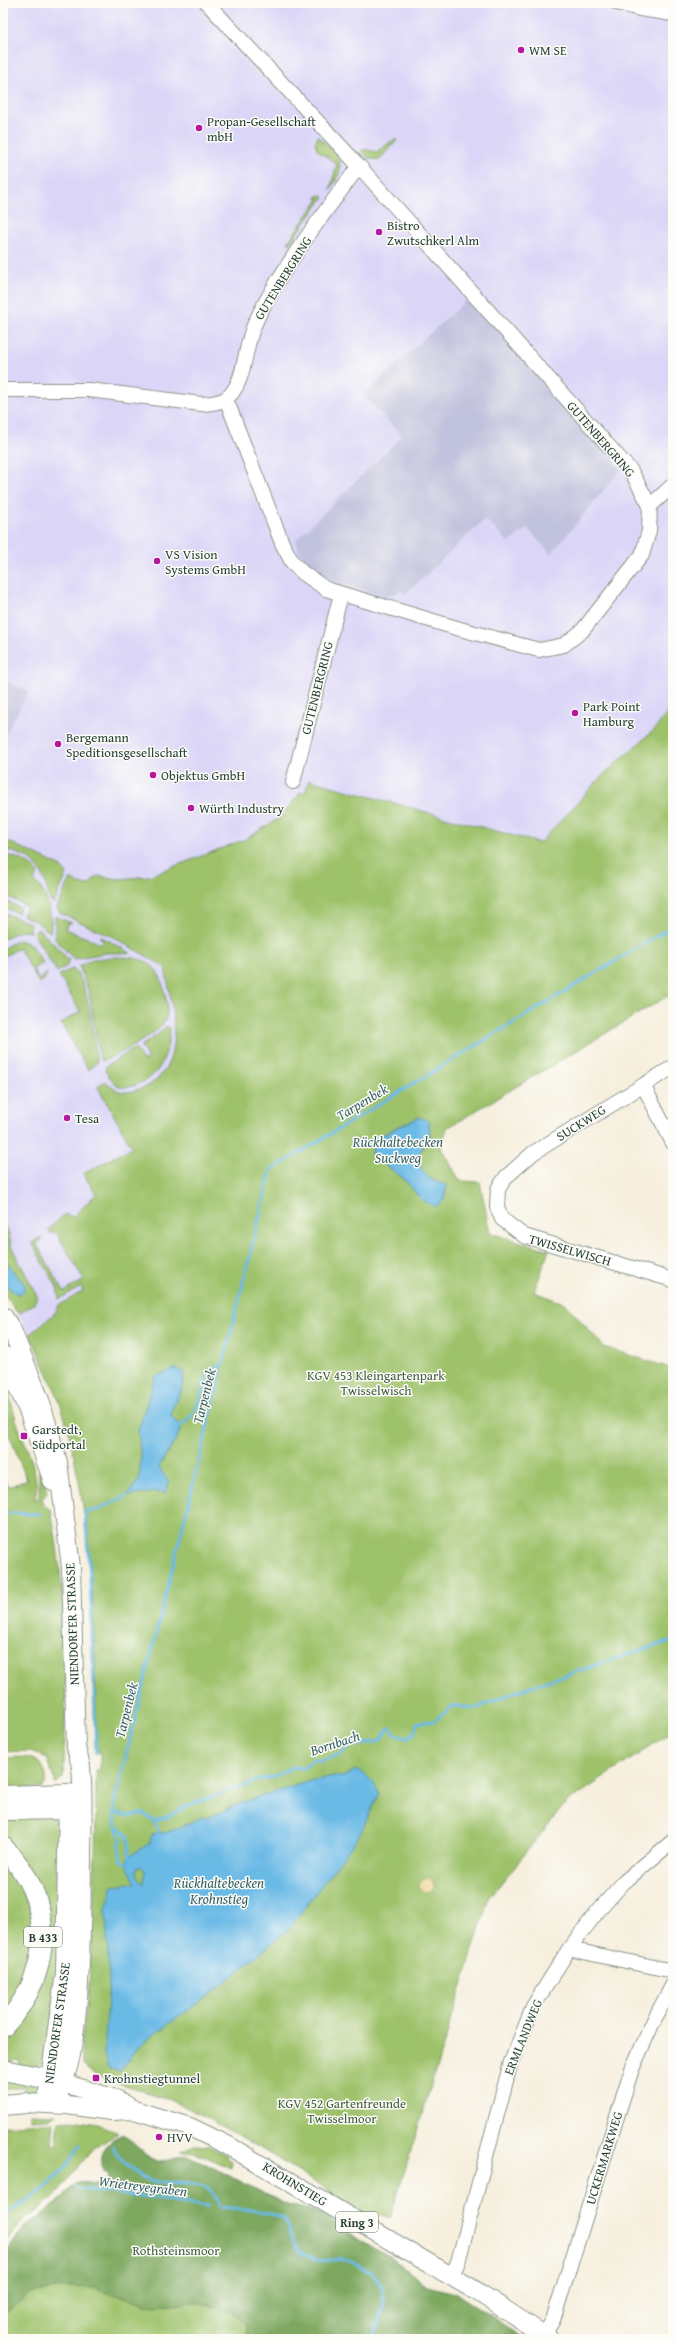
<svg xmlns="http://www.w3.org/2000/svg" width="676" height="2342" font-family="'Gentium Book Plus',serif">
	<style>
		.built { fill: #dbd6f7 }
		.industrial { fill: #c1c2dd }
		.green { fill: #9ec26b; stroke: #5e8050; fill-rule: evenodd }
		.forest { fill: #7ea85f; stroke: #4e724a }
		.sand { fill: #eeda9e; stroke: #868c69 }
		.water { fill: #6bbae6; stroke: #457c8d; fill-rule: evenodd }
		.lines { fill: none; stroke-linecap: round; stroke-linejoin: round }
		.stream { stroke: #6bbae6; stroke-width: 3 }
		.minor-casing { stroke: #8a9689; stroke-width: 16 }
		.major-casing { stroke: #8a9689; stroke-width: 20 }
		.highway-casing { stroke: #8a9689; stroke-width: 22 }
		.minor { stroke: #fff; stroke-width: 14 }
		.major { stroke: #fff; stroke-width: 18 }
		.highway { stroke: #fff; stroke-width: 20 }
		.poi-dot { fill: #b5179e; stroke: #fdfcf7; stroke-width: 1.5 }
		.labels { text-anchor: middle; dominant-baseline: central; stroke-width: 3; stroke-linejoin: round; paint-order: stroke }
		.shield { fill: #fdfcf7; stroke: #62766e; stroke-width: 1 }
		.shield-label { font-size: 12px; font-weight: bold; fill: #1f3d34 }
		.poi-label { font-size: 13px; fill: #1f3d34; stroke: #fdfcf7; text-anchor: start }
		.street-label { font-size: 13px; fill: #1f3d34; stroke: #fdfcf7 }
		.park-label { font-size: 13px; fill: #3f5e42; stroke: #fdfcf7 }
		.water-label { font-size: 14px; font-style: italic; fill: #366269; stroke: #fdfcf7 }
	</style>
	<rect width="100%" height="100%" fill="#fdfcf7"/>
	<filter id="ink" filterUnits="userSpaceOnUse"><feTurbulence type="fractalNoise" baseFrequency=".025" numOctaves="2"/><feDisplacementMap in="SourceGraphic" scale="8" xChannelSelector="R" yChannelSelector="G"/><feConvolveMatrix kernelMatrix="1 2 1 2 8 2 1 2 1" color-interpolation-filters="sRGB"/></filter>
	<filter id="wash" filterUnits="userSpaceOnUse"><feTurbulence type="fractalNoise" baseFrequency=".012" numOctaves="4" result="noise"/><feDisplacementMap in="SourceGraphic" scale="16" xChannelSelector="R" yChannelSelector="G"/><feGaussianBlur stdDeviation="0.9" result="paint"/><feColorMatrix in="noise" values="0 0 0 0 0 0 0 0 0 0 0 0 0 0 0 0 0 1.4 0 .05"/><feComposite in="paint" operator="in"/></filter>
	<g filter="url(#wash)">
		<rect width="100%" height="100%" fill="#f6efde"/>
		<path class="built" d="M3,3H673V706L655,729L603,775L540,843L309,780L305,793H300L281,817L246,839L149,876L120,879L97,876L164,956L184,1022L96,1290L76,1307L30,1334L3,1292Z"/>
		<path class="industrial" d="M471,296L621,469L551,554L527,528L509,543L485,519L405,595L401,590L386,597L341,584L324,575L307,564L299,551L296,540L402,436L363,395Z
			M3,681L29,691L3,739Z"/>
		<path class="green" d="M318,136C339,156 349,163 330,190L337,164L317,150L315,142Z
			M395,139L397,140L379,160L368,158L361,151L364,149L376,152Z
			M320,195L324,197L289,244L288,242L319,199L316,197Z
			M673,706V993L447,1128L441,1148L460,1181L480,1182L490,1233L549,1250L534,1292L566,1304L604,1347L673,1369V1731L566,1803L489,1898L390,2218L374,2212L366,2215C300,2174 234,2127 162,2097C146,2091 89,2079 83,2064C77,2050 88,2002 89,1984C94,1913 96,1841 96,1770H100V1752H96C96,1639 94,1525 64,1415C56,1388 41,1361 30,1334L55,1313L58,1306L83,1291L81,1287L59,1299L57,1287L32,1243L41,1237L42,1239L36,1243L64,1292L84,1280L56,1232L51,1234L48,1230L65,1214L73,1217L96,1194L83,1174L132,1147L97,1086L106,1081C113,1091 124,1094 136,1090C141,1088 145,1088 149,1085C188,1062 171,1003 165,967L115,938L60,913L57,908L70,879L79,884L89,885L97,876L120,879L149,876L246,839L281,817L300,793H305L309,780L540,843L603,775L655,729ZM420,1117L430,1136L417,1157L422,1170L431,1181L421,1199L403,1178L371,1155L375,1140L393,1129Z
			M3,839L60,866L67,874L54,903L50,901C43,870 37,855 3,850Z
			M3,855C17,856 30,862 38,873L34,881C46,888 54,919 50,932L35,921L22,915L27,907L3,894Z
			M3,899L20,908L18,913L3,908Z
			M3,913L30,923V932L20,931L3,939Z
			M55,916L72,923H68L65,929L101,944L103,939L99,937L100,936L131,953H105L74,959L55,939Z
			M37,929L41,931L69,960L67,966L57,972L33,933Z
			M18,940L31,944L43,963L33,969L39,980L47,973L45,979L39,983L19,948L3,957V948Z
			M115,957C150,957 159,964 166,998C167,1006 169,1015 164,1022C156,1035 117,1056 103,1061L100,1059L89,992L79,966L93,959Z
			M69,970L73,969C89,978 94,1044 97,1062L88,1070L61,1023L80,1012L59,975Z
			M166,1026L170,1028C167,1052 164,1074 138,1084C132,1087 124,1089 117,1086L105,1071L106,1066L135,1048L143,1061L148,1059L141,1046L157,1035Z
			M3,1224L9,1234L11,1246L37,1296L34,1304L20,1313L16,1311L3,1292V1276L10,1290L25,1288L3,1256Z
			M3,1377C9,1389 11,1403 15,1416C23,1445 41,1468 35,1499H39V1471H42L47,1493L42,1499L44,1505L51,1510C67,1594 67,1682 64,1767L63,1777L56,1784L46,1758L31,1751L3,1752V1477L8,1487L27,1480L3,1419Z
			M3,1758C19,1757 39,1754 45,1772C47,1778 47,1782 43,1787L3,1791Z
			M3,1815L53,1818L59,1827L61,1957L47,2059L33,2068L19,2066L20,2061L13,2060L12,2065L3,2064V2033L47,1949L3,1840Z
			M3,1853L29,1893L36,1954L3,2019Z
			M3,2075L39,2081L40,2091L25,2092L24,2087L3,2090Z
			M30,2113L56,2114L48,2119L30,2120Z
			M72,2120L98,2124L118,2133L93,2149L53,2198L22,2221L3,2246V2126L54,2122L52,2144L56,2146L59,2121Z
			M121,2135C136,2140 145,2159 161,2162C171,2163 178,2154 188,2155L287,2205L314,2211L400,2264L381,2339H3V2257L24,2227L51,2208L78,2182L107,2185L109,2175L102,2169C98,2150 105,2144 121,2135Z
			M195,2145L208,2146L227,2155L228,2159L232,2161L231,2168L195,2152L180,2151Z"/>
		<path class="forest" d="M121,2135C136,2140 145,2159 161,2162C171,2163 178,2154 188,2155L287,2205L314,2211L400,2264L427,2286L456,2293L525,2339H247V2325L229,2312L200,2303L145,2305L93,2288L68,2287L30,2293L3,2315V2257L24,2227L51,2208L78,2182L107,2185L109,2175L102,2169C98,2150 105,2144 121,2135Z"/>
		<path class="sand" d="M419 1885a7 7 0 1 1 14 0a7 7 0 1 1-14 0Z"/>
		<path class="water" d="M420,1117L429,1121L430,1136L417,1157C424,1176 427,1180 447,1185L444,1199L435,1207L421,1199L403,1178L371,1155L375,1140L393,1129Z
			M3,1256L11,1269L25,1285L23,1293L18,1294C2,1288 3,1271 3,1256Z
			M176,1368L184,1373L181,1392L174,1404L171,1416L181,1426L178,1436L159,1467L169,1483L166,1493L156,1492L126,1496L139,1480L141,1459L138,1431L155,1377Z
			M356,1770C367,1774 375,1783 379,1794L359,1836L287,1931L208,1996L152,2036L138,2048L120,2071L108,2068L104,2054L109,1983L106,1909L113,1886L123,1885L127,1883L136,1884L126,1863L129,1856L150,1843L152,1834L159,1832L166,1833L202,1817L207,1818L246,1801L310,1781L334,1776L343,1777ZM137,1867H142L145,1871L144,1884C140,1882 135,1871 137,1867Z"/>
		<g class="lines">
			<path class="stream" d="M181,1426C201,1410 199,1395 208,1372L221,1364
				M84,1512L97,1510L126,1496
				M85,1512L90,1574L96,1753
				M3,1513L40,1514
				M115,1812C125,1816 133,1818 142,1813L154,1821
				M118,1827C135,1838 126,1843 130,1858
				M159,1835L154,1821L170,1816L186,1806L224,1793L229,1789L246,1786L259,1779L271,1778L293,1767L304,1768L314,1759L320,1761L342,1754L347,1747L380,1741L389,1728L392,1729L396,1735L407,1738L414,1733L417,1723L434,1721L453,1706L477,1708L520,1690L673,1640
				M129,1864L121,1861L119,1845L121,1839L115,1819L114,1804L271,1170L673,926
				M113,2146C120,2164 142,2181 162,2183C189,2186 210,2175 220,2207C237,2209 278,2209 287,2224C292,2235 290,2246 302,2253C324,2267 326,2257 346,2260C354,2261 361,2266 368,2270C395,2287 380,2315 373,2339
				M75,2188L208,2206
				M3,2217L49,2185L65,2168L80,2145"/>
		</g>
	</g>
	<g filter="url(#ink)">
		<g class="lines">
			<g class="minor-casing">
				<path id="minor" d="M207,3L359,166L631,471L650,506L649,531L642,555L582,631L564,645L539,650L460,629L326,589L303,573L292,562L282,543L226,399
					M617,3L640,9L673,14
					M3,390H89L202,404C215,403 227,402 234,390C246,372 245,344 255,323C279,271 324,213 359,166
					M650,506L673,485
					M293,782L341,594
					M673,1067L533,1153L506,1177L498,1189L497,1207L502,1219L524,1236L673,1280
					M643,1085L673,1143
					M569,1949L673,1971
					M451,2277L458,2262L511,2062L534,2005L569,1949L598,1911L624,1882L673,1841
					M544,2335L553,2320L632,2069L654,2020L673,1984"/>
			</g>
			<g class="major-casing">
				<path id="major" d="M3,1316L12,1330L40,1400L58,1462L71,1568L76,1747C77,1753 80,1760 81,1767C84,1798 82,1831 82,1862C81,1912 84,2070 52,2104
					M3,1355L28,1410L53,1482
					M54,2080L116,2099L134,2110L190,2127L227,2145L478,2292L550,2339
					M48,2092L65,1973L68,1795
					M26,2103L67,2105L111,2111L134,2110"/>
			</g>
			<g class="highway-casing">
				<path id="highway" d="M3,1796L69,1794L81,1799L77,1805L70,1809L3,1810
					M3,1847C56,1901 54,1972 3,2027
					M3,2070L49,2079
					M3,2105L26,2103"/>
			</g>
			<use href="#minor" class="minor"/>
			<use href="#major" class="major"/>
			<use href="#highway" class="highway"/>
		</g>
	</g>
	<g class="poi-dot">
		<circle cx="521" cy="50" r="4"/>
		<circle cx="199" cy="128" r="4"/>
		<circle cx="379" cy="232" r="4"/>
		<circle cx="157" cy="561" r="4"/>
		<circle cx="575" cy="713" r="4"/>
		<circle cx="58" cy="744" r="4"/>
		<circle cx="153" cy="775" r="4"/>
		<circle cx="191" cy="808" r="4"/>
		<circle cx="67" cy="1118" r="4"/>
		<rect x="20" y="1432" width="8" height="8" rx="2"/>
		<rect x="92" y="2074" width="8" height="8" rx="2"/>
		<circle cx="159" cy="2137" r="4"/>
	</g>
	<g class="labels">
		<g class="shield">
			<rect x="24" y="1927" width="38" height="20" rx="3"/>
			<rect x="336" y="2212" width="42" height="20" rx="3"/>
		</g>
		<g class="shield-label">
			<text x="43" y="1937">B 433</text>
			<text x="357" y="2222">Ring 3</text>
		</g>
		<g class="poi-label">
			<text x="529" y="50">WM SE</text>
			<text x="207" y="121">Propan-Gesellschaft<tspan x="207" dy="15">mbH</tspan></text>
			<text x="387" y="225">Bistro<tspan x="387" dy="15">Zwutschkerl Alm</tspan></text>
			<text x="165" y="554">VS Vision<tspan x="165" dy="15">Systems GmbH</tspan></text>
			<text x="583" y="706">Park Point<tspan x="583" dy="15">Hamburg</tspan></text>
			<text x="66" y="737">Bergemann<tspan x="66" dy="15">Speditionsgesellschaft</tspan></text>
			<text x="161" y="775">Objektus GmbH</text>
			<text x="199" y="808">Würth Industry</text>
			<text x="75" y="1118">Tesa</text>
			<text x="32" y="1429">Garstedt,<tspan x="32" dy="15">Südportal</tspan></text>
			<text x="104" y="2078">Krohnstiegtunnel</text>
			<text x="167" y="2137">HVV</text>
		</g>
		<g class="street-label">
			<text transform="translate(283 278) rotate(-58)">GUTENBERGRING</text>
			<text transform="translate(601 439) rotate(49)">GUTENBERGRING</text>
			<text transform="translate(317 688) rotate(-76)">GUTENBERGRING</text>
			<text transform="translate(581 1123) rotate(-32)">SUCKWEG</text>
			<text transform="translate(570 1250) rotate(16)">TWISSELWISCH</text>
			<text transform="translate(72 1624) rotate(-92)">NIENDORFER STRASSE</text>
			<text transform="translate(57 2023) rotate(-82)">NIENDORFER STRASSE</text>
			<text transform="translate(523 2037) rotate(-68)">ERMLANDWEG</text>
			<text transform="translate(604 2158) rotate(-73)">UCKERMARKWEG</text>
			<text transform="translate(295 2184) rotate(31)">KROHNSTIEG</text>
		</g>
		<g class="park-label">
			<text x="376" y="1375">KGV 453 Kleingartenpark<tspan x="376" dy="15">Twisselwisch</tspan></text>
			<text x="342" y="2103">KGV 452 Gartenfreunde<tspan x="342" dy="15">Twisselmoor</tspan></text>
			<text x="176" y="2250">Rothsteinsmoor</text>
		</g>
		<g class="water-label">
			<text transform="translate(362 1102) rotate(-31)">Tarpenbek</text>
			<text x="398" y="1142">Rückhaltebecken<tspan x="398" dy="16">Suckweg</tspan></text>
			<text transform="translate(204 1396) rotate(-76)">Tarpenbek</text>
			<text transform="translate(126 1710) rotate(-76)">Tarpenbek</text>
			<text transform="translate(335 1743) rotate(-18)">Bornbach</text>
			<text x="219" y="1883">Rückhaltebecken<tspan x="219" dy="16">Krohnstieg</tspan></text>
			<text transform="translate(143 2186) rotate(7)">Wrietreyegraben</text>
		</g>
	</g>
	<rect width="676" height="2342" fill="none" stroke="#fdfcf7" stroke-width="16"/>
</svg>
